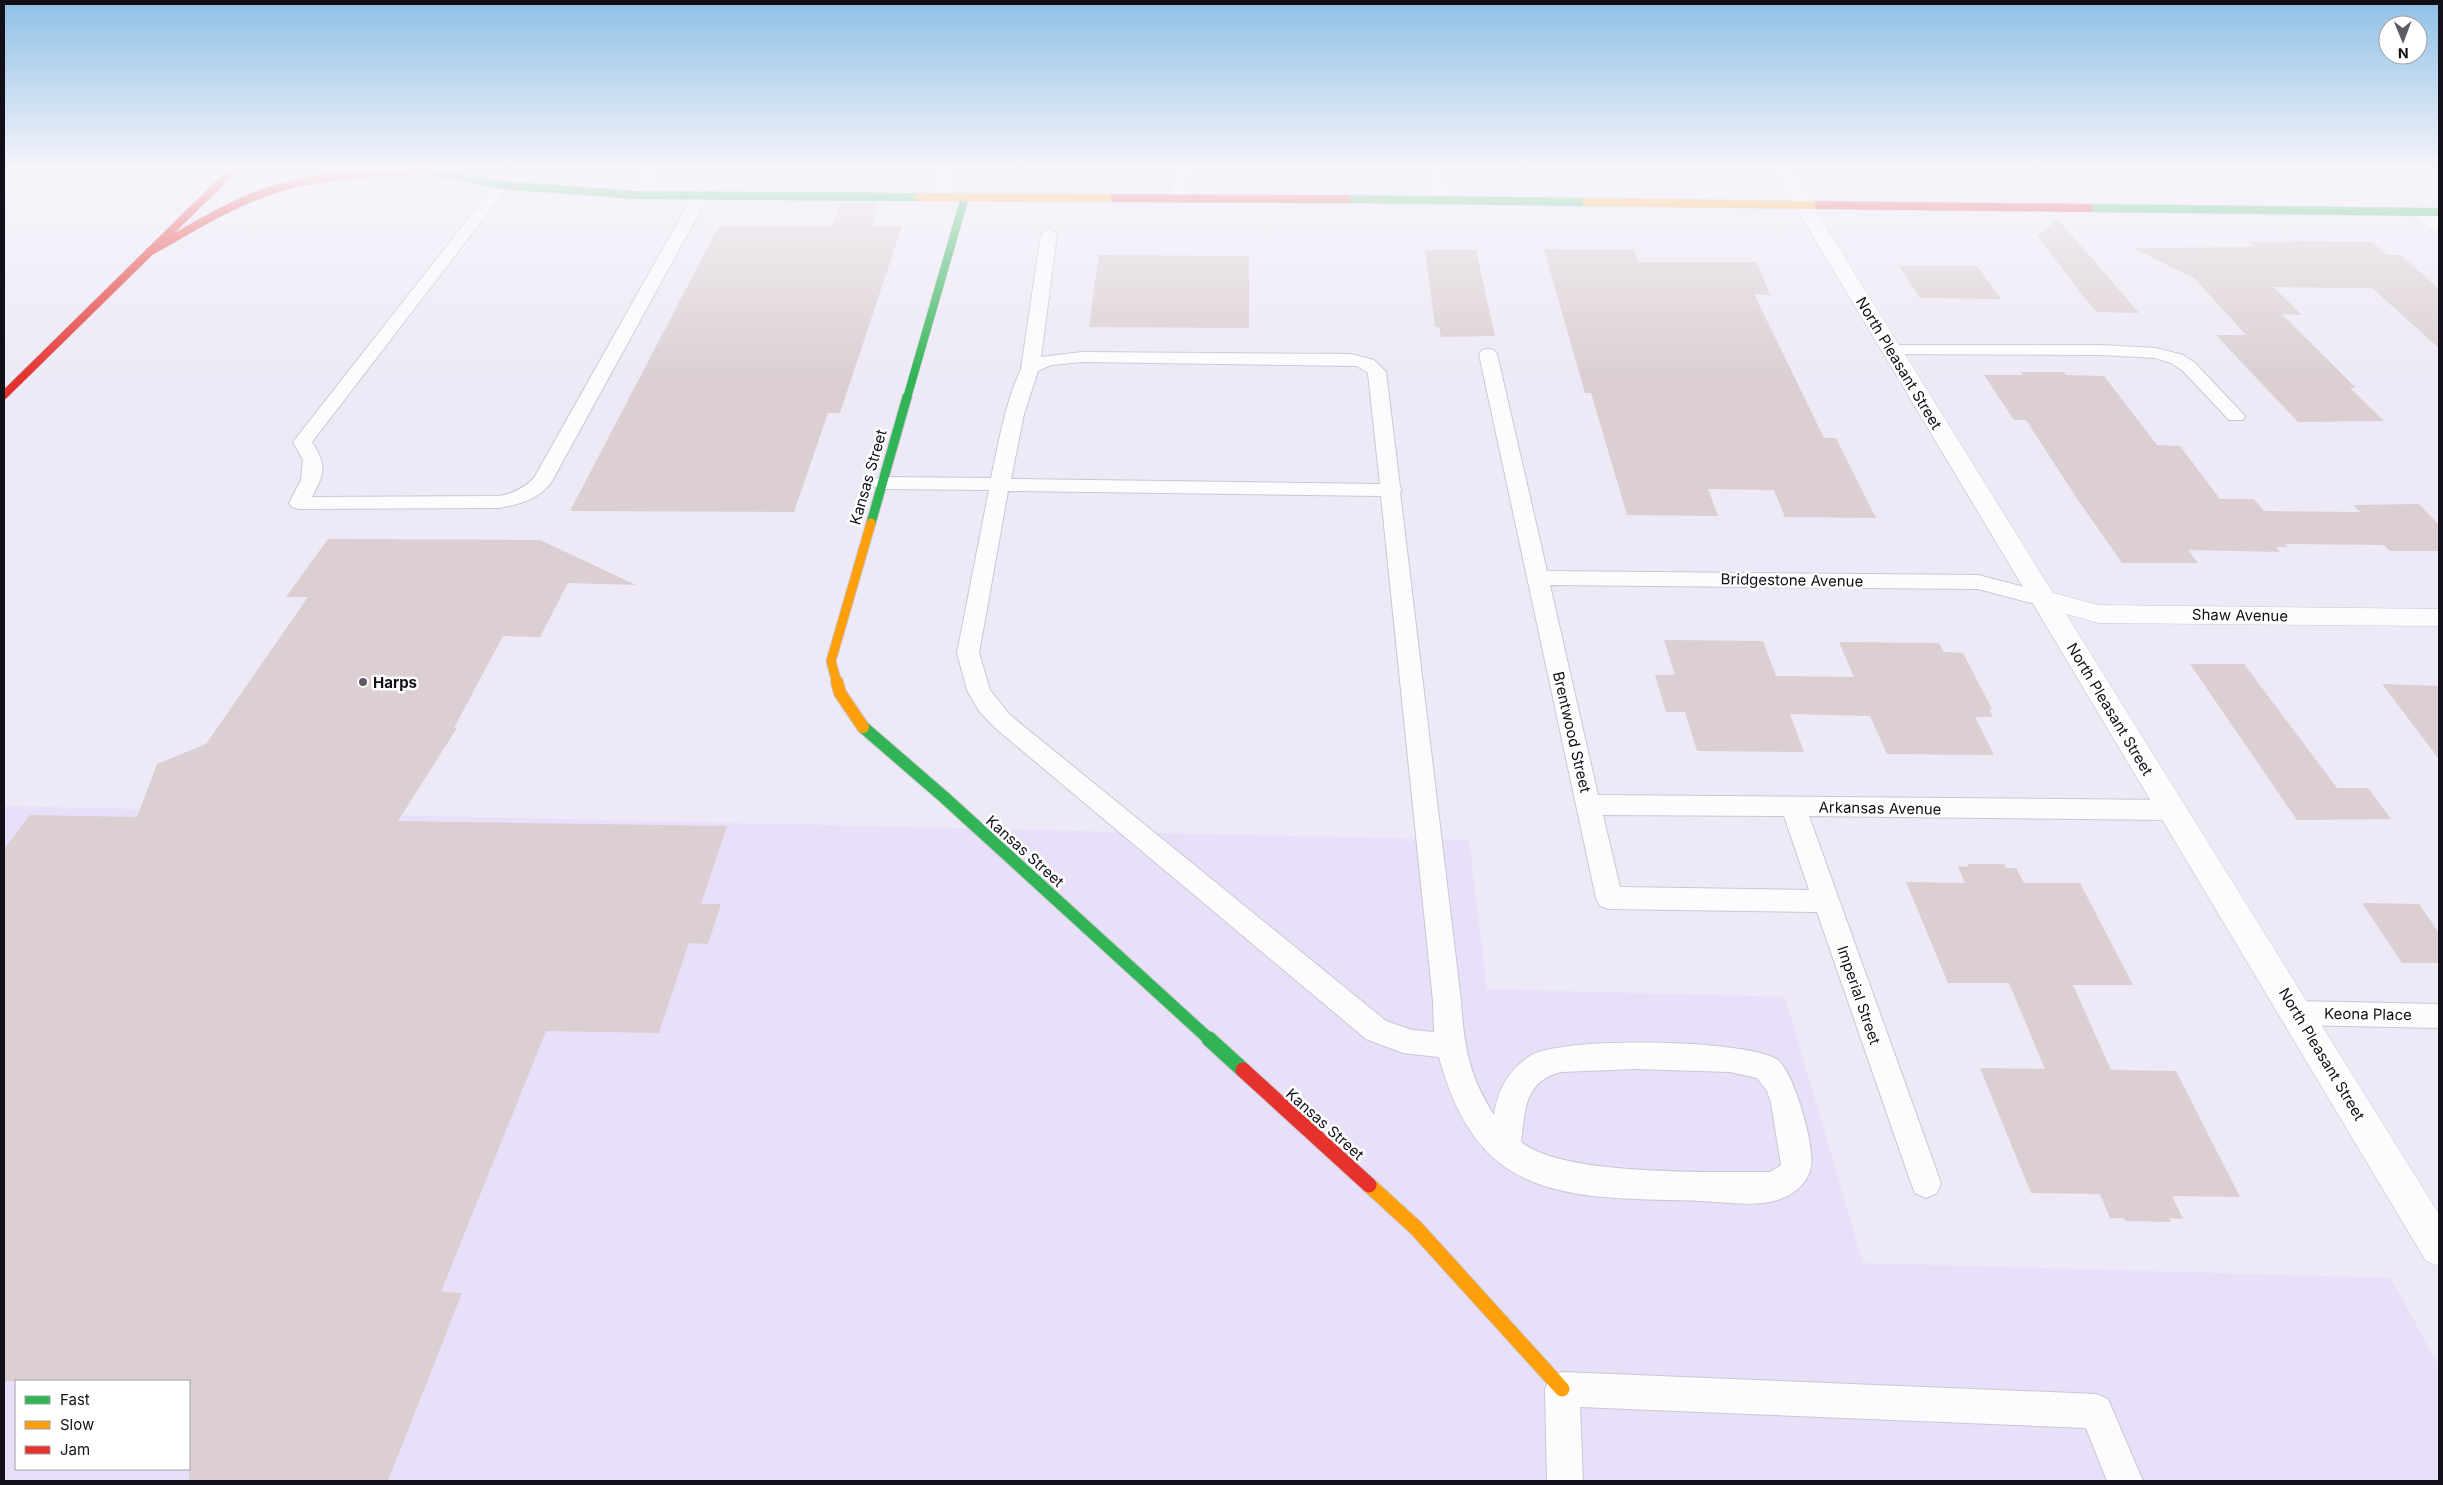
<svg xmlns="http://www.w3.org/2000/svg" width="2443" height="1485" font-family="Inter,sans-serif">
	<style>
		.built { fill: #e8e0f9; fill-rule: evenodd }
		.building { fill: #dbcfd1 }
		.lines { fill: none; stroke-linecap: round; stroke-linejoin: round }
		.lane-casing { stroke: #cac7d2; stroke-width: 2 }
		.street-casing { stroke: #cac7d2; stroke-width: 1 }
		.fast-far3-casing { stroke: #cac7d2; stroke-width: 9 }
		.fast-far2-casing { stroke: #cac7d2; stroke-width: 11 }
		.fast-far1-casing { stroke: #cac7d2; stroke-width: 14 }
		.fast-casing { stroke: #cac7d2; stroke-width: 17 }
		.slow-far3-casing { stroke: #cac7d2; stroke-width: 9 }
		.slow-far2-casing { stroke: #cac7d2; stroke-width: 11 }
		.slow-far1-casing { stroke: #cac7d2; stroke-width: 14 }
		.slow-casing { stroke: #cac7d2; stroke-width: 17 }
		.jam-far1-casing { stroke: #cac7d2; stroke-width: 9 }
		.jam-casing { stroke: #cac7d2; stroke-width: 17 }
		.lane { fill: #fcfcfe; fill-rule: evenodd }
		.street { fill: #fcfcfe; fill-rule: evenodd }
		.fast-far3 { stroke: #30b455; stroke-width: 8 }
		.fast-far2 { stroke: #30b455; stroke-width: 9 }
		.fast-far1 { stroke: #30b455; stroke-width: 12 }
		.fast { stroke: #30b455; stroke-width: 15 }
		.slow-far3 { stroke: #ff9f0a; stroke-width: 8 }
		.slow-far2 { stroke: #ff9f0a; stroke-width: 9 }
		.slow-far1 { stroke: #ff9f0a; stroke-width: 12 }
		.slow { stroke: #ff9f0a; stroke-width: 15 }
		.jam-far1 { stroke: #e5322d; stroke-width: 8 }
		.jam { stroke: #e5322d; stroke-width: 15 }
		.poi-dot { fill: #5f5b66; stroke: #fff; stroke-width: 2 }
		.labels { text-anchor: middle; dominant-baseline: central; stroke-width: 5; stroke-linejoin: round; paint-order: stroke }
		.street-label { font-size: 15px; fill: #120f18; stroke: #fff }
		.poi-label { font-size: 15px; font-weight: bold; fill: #120f18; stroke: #fff; text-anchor: start }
	</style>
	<rect width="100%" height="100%" fill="#ede9f6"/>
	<path class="built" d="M4,806L1469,840L1487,989L1785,997L1863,1263L2391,1278L2439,1367V1481H4ZM16,1381H189V1469H16Z"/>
	<path class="building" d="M854,169H890L883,190L846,189Z
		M841,203H878L871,226H902L840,413H828L794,512L570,511L719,226H832Z
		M2058,219L2139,313L2096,312L2037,236Z
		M2288,241L2372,242L2387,255H2401L2439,289V348L2372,288L2273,287L2302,315L2282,314L2356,388H2350L2384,421L2298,422L2216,335H2246L2194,278L2133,248L2254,247L2249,242L2290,243Z
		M1544,249L1634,250L1639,262H1757L1770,295L1754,294L1824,438H1836L1876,518L1785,517L1774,490L1708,489L1718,516L1627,515L1591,393H1585Z
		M1425,250H1476L1495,336L1441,337L1439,327H1435Z
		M1099,255L1249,256V328L1089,327Z
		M1899,266H1977L2001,299L1920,298Z
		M2021,372H2064L2066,375L2104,376L2157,445L2180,446L2220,499H2254L2264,511L2360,512L2353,505L2419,504L2439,525V551H2390L2384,545L2285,544L2288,547H2276L2280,552L2188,550L2198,563H2122L2078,500L2026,420H2014L1984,375H2023Z
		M328,539L540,540L636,585L568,583L540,637L503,636L454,728H457L398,821L727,826L701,904H721L708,944L689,943L659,1033L546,1031L441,1292L462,1293L388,1481H189V1381H4V849L30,815L137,817L157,764L206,744L308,597H286Z
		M1664,640L1763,641L1776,676L1854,677L1839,642L1939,643L1944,652L1963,653L1992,709H1989L1993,717H1975L1994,755L1887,754L1870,716L1790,714L1804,752L1697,751L1685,712H1666L1655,675H1675Z
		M2190,664H2244L2337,788H2368L2391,819L2297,820Z
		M2382,684L2439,686V759Z
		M1968,864H2004L2006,868H2016L2024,883H2080L2133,985H2073L2111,1070L2176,1071L2240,1197L2172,1196L2183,1219L2169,1218L2171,1222L2125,1221L2124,1218H2110L2100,1194L2031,1193L1980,1068L2045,1069L2009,983H1948L1906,882L1965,883L1958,867L1969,866Z
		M2362,903L2419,904L2439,933V963H2402Z"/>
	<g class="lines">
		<g class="lane-casing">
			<path id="lane" d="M502,181L507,182L509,185L507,188L312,442C327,466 325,472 312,497L500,496C514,493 524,488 534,478L693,195L701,190L709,195L552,481C540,499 520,504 500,508L299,509L292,507L289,503L301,480L303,460L293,442L497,182Z
				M1049,229L1057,234L1041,357L1082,352L1351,354L1374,360L1386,372L1400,487L1402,490L1400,492L1461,1001C1464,1047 1469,1076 1494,1115C1498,1090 1508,1070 1530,1056C1559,1036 1749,1039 1778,1060C1794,1073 1815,1146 1811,1166C1808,1186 1789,1198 1770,1202C1749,1206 1723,1202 1702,1201C1641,1198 1557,1204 1505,1167C1469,1142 1450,1098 1439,1057L1403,1053L1366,1039L994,727L979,711L967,690L957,653L989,490L882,489L875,487L872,483L875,479L882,477L991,478C999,442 1005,403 1021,369L1041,234ZM1082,362L1357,366L1368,373L1380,484L1011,479L1024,414L1038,371L1051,365ZM1008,491L1381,496L1433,1001L1434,1032L1412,1030L1386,1021L1010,715L990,690L979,653ZM1636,1069L1730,1072L1757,1078L1767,1091L1771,1103L1781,1165L1770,1172H1755C1700,1172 1562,1175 1521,1142C1525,1111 1524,1081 1561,1072Z
				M1891,345H2101L2156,348L2183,355L2195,363L2245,416L2243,420H2229L2183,371L2171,363L2155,358L2101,355L1885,354L1882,350L1885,346Z
				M1488,349L1494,350L1497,354L1547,571L1978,575L2051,594L2054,599L2051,604L2043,606L1978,589L1550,585L1598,795L2171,800L2180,803L2183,810L2180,817L2171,820L1809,816L1941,1183L1937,1193L1926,1198L1915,1193L1911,1183L1817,912L1609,909L1600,906L1596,898L1479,354L1482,350ZM1603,815L1784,816L1809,890L1620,887Z
				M2297,1001L2439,1004V1028L2297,1025L2287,1022L2283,1013L2287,1004Z
				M1562,1372L2096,1394L2108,1399L2143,1481H2107L2086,1428L1580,1407L1583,1481H1547L1545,1389L1550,1377Z"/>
		</g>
		<g class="street-casing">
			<path id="street" d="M644,169H661L643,199H631L628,195Z
				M940,169H957L949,197L946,201H934L931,197Z
				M1172,169H1188V198L1185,202H1173L1170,198Z
				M1425,169H1442L1449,200L1446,204H1434L1431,200Z
				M1773,169H1790L2053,593L2099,605L2439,609V626L2099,623L2066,614L2439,1214V1266L2426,1261Z
				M2422,207L2428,208L2439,217V231C2429,229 2419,220 2413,212L2416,208Z"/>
		</g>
		<g class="fast-far3-casing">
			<path id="fast-far3" d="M421,169L502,185L637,195L919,197
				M1346,199L1586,202
				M2089,208L2439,212
				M907,398L965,197"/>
		</g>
		<g class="fast-far2-casing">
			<path id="fast-far2" d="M871,523L907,397"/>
		</g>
		<g class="fast-far1-casing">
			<path id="fast-far1" d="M863,727L945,798L1210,1040"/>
		</g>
		<g class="fast-casing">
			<path id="fast" d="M1209,1039L1243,1070"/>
		</g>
		<g class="slow-far3-casing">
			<path id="slow-far3" d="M919,197L1115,198
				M1586,202L1819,205"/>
		</g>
		<g class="slow-far2-casing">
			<path id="slow-far2" d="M837,683L831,661L871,523"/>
		</g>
		<g class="slow-far1-casing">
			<path id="slow-far1" d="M837,682L840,693L863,727"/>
		</g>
		<g class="slow-casing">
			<path id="slow" d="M1369,1185L1416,1228L1562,1389"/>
		</g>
		<g class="jam-far1-casing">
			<path id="jam-far1" d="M1115,198L1346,199
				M1819,205L2089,208
				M149,252C189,230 229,204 272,190C321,174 373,173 424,170
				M4,395L234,169"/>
		</g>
		<g class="jam-casing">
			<path id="jam" d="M1243,1070L1369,1185"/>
		</g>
		<use href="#lane" class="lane"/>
		<use href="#street" class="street"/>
		<use href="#fast-far3" class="fast-far3"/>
		<use href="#fast-far2" class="fast-far2"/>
		<use href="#fast-far1" class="fast-far1"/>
		<use href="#fast" class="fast"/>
		<use href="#slow-far3" class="slow-far3"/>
		<use href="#slow-far2" class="slow-far2"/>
		<use href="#slow-far1" class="slow-far1"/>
		<use href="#slow" class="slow"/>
		<use href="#jam-far1" class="jam-far1"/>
		<use href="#jam" class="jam"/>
	</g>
	<linearGradient id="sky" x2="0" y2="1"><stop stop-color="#8fc0e6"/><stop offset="0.45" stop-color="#f7f5fb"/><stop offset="1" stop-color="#f7f5fb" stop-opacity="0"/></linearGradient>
	<rect width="2443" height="377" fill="url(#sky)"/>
	<circle class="poi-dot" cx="363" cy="682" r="5"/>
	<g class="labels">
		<g class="street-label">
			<text transform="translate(1899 363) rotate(59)">North Pleasant Street</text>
			<text transform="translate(868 477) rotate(-74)">Kansas Street</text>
			<text transform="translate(1792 580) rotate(1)">Bridgestone Avenue</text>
			<text transform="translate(2240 615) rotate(1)">Shaw Avenue</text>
			<text transform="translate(2110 709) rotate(59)">North Pleasant Street</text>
			<text transform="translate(1572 732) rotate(77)">Brentwood Street</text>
			<text transform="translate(1880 808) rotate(1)">Arkansas Avenue</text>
			<text transform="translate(1025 851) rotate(42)">Kansas Street</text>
			<text transform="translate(1859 995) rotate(71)">Imperial Street</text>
			<text transform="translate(2368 1014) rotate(1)">Keona Place</text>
			<text transform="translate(2322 1054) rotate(59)">North Pleasant Street</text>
			<text transform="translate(1325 1124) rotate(42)">Kansas Street</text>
		</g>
		<g class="poi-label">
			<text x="373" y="682">Harps</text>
		</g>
	</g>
	<rect width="2443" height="1485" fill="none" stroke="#120f18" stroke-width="10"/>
	<rect x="15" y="1380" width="175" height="90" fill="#ffffff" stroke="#a09fa3"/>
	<rect x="25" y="1396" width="25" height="8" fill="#30b455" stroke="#a09fa3"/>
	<text x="60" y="1405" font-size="15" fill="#120f18">Fast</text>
	<rect x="25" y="1421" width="25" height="8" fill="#ff9f0a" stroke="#a09fa3"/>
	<text x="60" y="1430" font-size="15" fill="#120f18">Slow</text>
	<rect x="25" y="1446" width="25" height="8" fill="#e5322d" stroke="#a09fa3"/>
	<text x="60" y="1455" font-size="15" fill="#120f18">Jam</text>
	<g transform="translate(2403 40) rotate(179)"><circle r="24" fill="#ffffff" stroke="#a09fa3"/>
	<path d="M0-4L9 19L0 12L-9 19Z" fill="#5f5b66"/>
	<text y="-8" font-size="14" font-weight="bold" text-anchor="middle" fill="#120f18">N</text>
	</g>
</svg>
